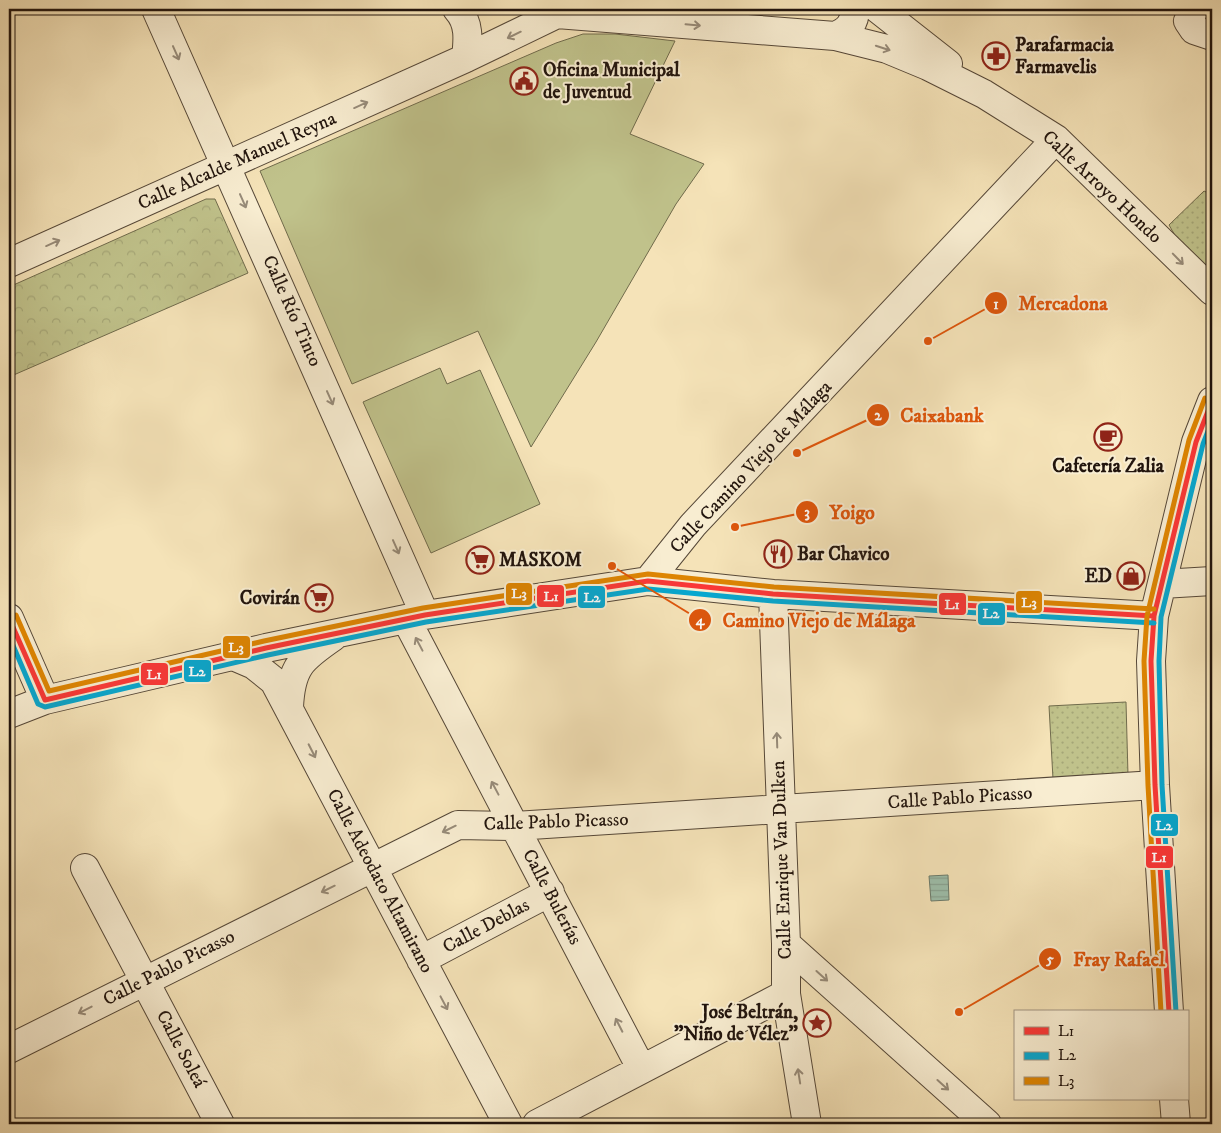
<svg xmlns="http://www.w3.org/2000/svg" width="1221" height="1133" font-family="'IM FELL DW Pica',serif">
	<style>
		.grass { fill: url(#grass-dots); stroke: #706b4c }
		.park { fill: url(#park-crowns); stroke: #706b4c }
		.pitch { fill: #c0c28b; stroke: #706b4c }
		.water { fill: url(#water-rules); stroke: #6b7a6b }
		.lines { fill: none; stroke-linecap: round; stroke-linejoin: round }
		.minor-casing { stroke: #564838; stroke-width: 30 }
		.minor { stroke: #f8edd1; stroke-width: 28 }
		.bus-1-casing { stroke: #f8edd1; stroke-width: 9 }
		.bus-2-casing { stroke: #f8edd1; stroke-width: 9 }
		.bus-3-casing { stroke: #f8edd1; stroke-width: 9 }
		.bus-1 { stroke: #fa3837; stroke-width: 5 }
		.bus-2 { stroke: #07a7cf; stroke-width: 5 }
		.bus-3 { stroke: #de8502; stroke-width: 5 }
		.oneway { stroke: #978b79 }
		.labels { text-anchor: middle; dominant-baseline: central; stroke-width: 4; stroke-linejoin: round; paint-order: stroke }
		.poi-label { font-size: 19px; font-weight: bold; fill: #21140d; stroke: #f8edd1; text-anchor: start }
		.street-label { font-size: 19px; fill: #21140d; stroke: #f8edd1 }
		.leader { fill: none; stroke: #de560c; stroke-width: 2 }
		.callout-dot { fill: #de560c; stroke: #f8edd1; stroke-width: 2 }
		.mark-label { font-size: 15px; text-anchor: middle; font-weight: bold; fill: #fff }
		.callout-label { font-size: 20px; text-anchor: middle; font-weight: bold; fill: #de560c; stroke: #f8edd1; stroke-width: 4; stroke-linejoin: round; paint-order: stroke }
		.line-badge { stroke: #f8edd1; stroke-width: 2 }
		.badge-label { font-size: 14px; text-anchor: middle; font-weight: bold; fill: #fff }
	</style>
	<defs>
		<pattern id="grass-dots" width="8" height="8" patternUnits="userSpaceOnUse" patternTransform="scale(1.25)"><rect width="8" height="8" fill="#c0c28b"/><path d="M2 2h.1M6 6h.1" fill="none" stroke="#a5a677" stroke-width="1.8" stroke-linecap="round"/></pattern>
		<pattern id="park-crowns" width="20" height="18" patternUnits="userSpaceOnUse" patternTransform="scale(1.25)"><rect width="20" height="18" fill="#c0c28b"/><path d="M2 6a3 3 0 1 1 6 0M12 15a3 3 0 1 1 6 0" fill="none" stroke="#a5a677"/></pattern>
		<pattern id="water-rules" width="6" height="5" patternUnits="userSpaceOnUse" patternTransform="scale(1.25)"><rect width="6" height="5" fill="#9dbeaa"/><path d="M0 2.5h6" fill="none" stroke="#87a291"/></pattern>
	</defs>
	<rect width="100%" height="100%" fill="#f5e3b8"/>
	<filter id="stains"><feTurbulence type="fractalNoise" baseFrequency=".004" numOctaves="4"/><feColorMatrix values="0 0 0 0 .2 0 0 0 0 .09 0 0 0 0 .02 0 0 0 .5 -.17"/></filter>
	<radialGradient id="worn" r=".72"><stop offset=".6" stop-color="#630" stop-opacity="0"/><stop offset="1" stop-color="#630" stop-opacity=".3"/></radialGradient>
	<path class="grass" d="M1204,191L1212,195V278L1192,265L1169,225Z
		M1126,702L1128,775L1053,779L1049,706Z"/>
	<path class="park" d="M206,199H215L248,273L9,377V287Z"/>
	<path class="pitch" d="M583,34H615L675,41L630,134L704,164L676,204L596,342L531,447L478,331L352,384L260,171L556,43Z
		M440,368L447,384L480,370L540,504L431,553L363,402Z"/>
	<path class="water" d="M948,875L949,900L931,901L929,876Z"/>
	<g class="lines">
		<g class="minor-casing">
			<path id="minor" d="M156,9L425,615
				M457,9C470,23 468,40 466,58
				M878,9L948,64
				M1192,9L1193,12L1188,21L1194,30L1212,36
				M835,36L887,49L928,66L984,94L1056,139L1212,291
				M9,263L466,58L557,14L835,36C848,31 855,23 855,9
				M648,581L693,525L1056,139
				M1162,584L1212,581
				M773,594L786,944V994L807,1124
				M9,618L45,700
				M406,619L641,1068
				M233,656L254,665L274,681L508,1124
				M289,707C291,667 301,659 333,637
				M9,714L45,700L266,648L425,615L648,581L773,594L1154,616
				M85,868L220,1124
				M786,944L987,1124
				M421,960L550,892
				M1169,1012L1155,785L1151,661L1154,616L1196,442L1212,401
				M9,1049L458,825L515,826L1155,785
				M1174,1099L1176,1124
				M537,1124L786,994"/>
		</g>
		<use href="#minor" class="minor"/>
		<g class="bus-1-casing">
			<path id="bus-1" d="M9,618L45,700L266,648L425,615L648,581L773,594L1154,616
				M1169,1012L1155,785L1151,661L1154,616L1196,442L1212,401"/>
		</g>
		<g class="bus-2-casing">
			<path id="bus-2" d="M9,636L38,704L45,707L268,655L426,622L648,589L773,601L1154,623
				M1176,1012L1162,785L1159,661L1161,617L1203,444L1212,421"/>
		</g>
		<g class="bus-3-casing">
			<path id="bus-3" d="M16,615L49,691L264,641L423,608L648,574L774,587L1154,609
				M1161,1012L1148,785L1144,661L1147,616L1189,440L1205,398"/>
		</g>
		<use href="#bus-1" class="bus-1"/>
		<use href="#bus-2" class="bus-2"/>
		<use href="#bus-3" class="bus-3"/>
	</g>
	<defs><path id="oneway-shaft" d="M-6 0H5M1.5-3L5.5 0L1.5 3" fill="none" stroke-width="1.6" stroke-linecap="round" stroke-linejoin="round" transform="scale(1.25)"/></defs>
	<g class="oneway">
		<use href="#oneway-shaft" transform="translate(693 25) rotate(5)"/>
		<use href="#oneway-shaft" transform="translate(514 35) rotate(154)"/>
		<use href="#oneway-shaft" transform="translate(883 48) rotate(18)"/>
		<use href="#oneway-shaft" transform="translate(176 53) rotate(66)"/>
		<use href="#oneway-shaft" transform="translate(361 105) rotate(-24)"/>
		<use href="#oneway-shaft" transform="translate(243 201) rotate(66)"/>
		<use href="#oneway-shaft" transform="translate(53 243) rotate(-24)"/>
		<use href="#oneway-shaft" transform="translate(1178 259) rotate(46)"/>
		<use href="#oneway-shaft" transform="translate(330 398) rotate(66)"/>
		<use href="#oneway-shaft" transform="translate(396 547) rotate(66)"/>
		<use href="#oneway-shaft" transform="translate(419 644) rotate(-118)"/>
		<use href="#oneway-shaft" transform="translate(777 740) rotate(-92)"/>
		<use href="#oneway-shaft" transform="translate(312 751) rotate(63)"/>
		<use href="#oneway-shaft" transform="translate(495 788) rotate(-118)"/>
		<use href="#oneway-shaft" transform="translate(449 829) rotate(154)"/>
		<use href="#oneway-shaft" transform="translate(328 889) rotate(154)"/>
		<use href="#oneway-shaft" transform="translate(822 976) rotate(42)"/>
		<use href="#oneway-shaft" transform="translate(444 1003) rotate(62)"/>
		<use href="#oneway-shaft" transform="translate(85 1010) rotate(153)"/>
		<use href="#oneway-shaft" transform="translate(619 1025) rotate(-117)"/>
		<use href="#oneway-shaft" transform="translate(799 1076) rotate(-99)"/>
		<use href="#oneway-shaft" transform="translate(943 1085) rotate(42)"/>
	</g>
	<defs>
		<g id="pharmacy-ring" transform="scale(1.4375)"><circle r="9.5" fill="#f8edd1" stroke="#8f2418" stroke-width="1.5"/><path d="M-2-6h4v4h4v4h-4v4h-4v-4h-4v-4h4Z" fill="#8f2418"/></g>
		<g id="civic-ring" transform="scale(1.4375)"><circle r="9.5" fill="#f8edd1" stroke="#8f2418" stroke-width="1.5"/><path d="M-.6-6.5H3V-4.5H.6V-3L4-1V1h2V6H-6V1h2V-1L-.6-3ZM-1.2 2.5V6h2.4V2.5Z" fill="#8f2418"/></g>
		<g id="cafe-ring" transform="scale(1.4375)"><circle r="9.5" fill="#f8edd1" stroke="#8f2418" stroke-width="1.5"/><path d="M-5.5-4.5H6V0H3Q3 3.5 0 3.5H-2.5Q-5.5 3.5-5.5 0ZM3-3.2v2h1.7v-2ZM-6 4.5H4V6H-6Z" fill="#8f2418"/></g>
		<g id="restaurant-ring" transform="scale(1.4375)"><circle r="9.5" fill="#f8edd1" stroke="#8f2418" stroke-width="1.5"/><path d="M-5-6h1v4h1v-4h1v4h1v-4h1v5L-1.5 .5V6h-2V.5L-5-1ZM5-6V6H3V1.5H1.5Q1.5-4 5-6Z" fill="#8f2418"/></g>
		<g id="supermarket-ring" transform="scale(1.4375)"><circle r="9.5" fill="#f8edd1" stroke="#8f2418" stroke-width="1.5"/><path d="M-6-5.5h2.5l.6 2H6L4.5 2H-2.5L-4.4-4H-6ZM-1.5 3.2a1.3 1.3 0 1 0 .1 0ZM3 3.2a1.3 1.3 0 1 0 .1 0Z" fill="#8f2418"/></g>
		<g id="shop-ring" transform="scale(1.4375)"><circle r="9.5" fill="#f8edd1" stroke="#8f2418" stroke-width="1.5"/><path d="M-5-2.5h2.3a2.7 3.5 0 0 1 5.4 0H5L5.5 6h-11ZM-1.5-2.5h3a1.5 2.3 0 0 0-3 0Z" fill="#8f2418"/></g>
		<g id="sight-ring" transform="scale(1.4375)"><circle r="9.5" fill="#f8edd1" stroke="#8f2418" stroke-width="1.5"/><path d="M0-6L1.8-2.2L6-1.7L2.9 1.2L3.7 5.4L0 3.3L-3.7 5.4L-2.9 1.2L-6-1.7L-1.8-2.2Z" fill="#8f2418"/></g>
	</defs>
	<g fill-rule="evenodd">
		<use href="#pharmacy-ring" x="996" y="56"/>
		<use href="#civic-ring" x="524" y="81"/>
		<use href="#cafe-ring" x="1108" y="437"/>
		<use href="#restaurant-ring" x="778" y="554"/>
		<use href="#supermarket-ring" x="480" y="560"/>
		<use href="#shop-ring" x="1131" y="576"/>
		<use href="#supermarket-ring" x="319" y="598"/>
		<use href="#sight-ring" x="817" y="1023"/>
	</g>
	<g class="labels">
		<g class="poi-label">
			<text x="1015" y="45">Parafarmacia<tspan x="1015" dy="22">Farmavelis</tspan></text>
			<text x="543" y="70">Oficina Municipal<tspan x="543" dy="22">de Juventud</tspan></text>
			<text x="1108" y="466" text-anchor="middle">Cafetería Zalia</text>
			<text x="797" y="554">Bar Chavico</text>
			<text x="499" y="560">MASKOM</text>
			<text x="1112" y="576" text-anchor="end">ED</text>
			<text x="300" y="598" text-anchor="end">Covirán</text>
			<text x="798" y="1012" text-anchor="end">José Beltrán,<tspan x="798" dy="22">"Niño de Vélez"</tspan></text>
		</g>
		<g class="street-label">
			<text transform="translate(237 161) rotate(-24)">Calle Alcalde Manuel Reyna</text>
			<text transform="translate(1102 187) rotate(43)">Calle Arroyo Hondo</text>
			<text transform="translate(292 311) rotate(66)">Calle Río Tinto</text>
			<text transform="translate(751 467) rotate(-47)">Calle Camino Viejo de Málaga</text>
			<text transform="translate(960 798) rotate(-4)">Calle Pablo Picasso</text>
			<text transform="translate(556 822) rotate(-2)">Calle Pablo Picasso</text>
			<text transform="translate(782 860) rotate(-92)">Calle Enrique Van Dulken</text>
			<text transform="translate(380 881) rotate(62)">Calle Adeodato Altamirano</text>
			<text transform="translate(552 897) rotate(62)">Calle Bulerías</text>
			<text transform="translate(486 926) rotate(-28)">Calle Deblas</text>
			<text transform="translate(169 968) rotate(-27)">Calle Pablo Picasso</text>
			<text transform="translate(181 1049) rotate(62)">Calle Soleá</text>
		</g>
	</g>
	<path class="leader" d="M928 341L996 303M797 453L878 415M735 527L807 512M612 566L700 620M959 1012L1050 959"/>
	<g class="callout-dot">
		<circle cx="928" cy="341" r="5"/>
		<circle cx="797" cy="453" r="5"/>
		<circle cx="735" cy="527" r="5"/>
		<circle cx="612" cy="566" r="5"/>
		<circle cx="959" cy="1012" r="5"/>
		<circle cx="996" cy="303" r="12"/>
		<circle cx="878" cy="415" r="12"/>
		<circle cx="807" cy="512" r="12"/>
		<circle cx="700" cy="620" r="12"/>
		<circle cx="1050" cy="959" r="12"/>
	</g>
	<g class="mark-label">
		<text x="996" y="309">1</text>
		<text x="878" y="420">2</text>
		<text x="807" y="517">3</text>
		<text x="700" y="625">4</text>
		<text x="1050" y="964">5</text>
	</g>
	<g class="callout-label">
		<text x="1063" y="310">Mercadona</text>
		<text x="942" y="422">Caixabank</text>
		<text x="852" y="519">Yoigo</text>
		<text x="819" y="627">Camino Viejo de Málaga</text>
		<text x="1119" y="966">Fray Rafael</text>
	</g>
	<g class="line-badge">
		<rect x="505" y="582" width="28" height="24" rx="5" fill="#de8502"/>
		<rect x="536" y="584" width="29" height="24" rx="5" fill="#fa3837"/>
		<rect x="577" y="585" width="29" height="24" rx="5" fill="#07a7cf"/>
		<rect x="1015" y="590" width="28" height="24" rx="5" fill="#de8502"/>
		<rect x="938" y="592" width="29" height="24" rx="5" fill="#fa3837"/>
		<rect x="977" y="602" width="29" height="24" rx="5" fill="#07a7cf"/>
		<rect x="222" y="635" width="29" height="24" rx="5" fill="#de8502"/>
		<rect x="183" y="659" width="29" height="24" rx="5" fill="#07a7cf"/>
		<rect x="140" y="662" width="29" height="24" rx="5" fill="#fa3837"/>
		<rect x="1150" y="813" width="29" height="24" rx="5" fill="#07a7cf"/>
		<rect x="1145" y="845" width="29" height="24" rx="5" fill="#fa3837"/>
	</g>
	<g class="badge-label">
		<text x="519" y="598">L3</text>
		<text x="551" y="601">L1</text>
		<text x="592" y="602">L2</text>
		<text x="1029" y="607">L3</text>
		<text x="952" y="609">L1</text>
		<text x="991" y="618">L2</text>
		<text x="236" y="652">L3</text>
		<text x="197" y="676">L2</text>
		<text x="154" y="679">L1</text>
		<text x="1164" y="830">L2</text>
		<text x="1159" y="862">L1</text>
	</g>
	<rect width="1221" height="1133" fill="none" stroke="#f5e3b8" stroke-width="30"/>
	<rect x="10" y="10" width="1201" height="1113" fill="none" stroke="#21140d" stroke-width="2.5"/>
	<rect x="15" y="15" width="1191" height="1103" fill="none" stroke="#21140d"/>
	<rect x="1014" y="1010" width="175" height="90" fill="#f8edd1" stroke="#a29683"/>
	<rect x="1024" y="1027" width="25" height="8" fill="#fa3837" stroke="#a29683"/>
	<text x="1058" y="1036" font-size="15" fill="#21140d">L1</text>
	<rect x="1024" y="1052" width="25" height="8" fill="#07a7cf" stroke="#a29683"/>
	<text x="1058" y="1060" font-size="15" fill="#21140d">L2</text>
	<rect x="1024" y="1077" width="25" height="8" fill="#de8502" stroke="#a29683"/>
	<text x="1058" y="1086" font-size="15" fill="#21140d">L3</text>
	<rect width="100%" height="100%" filter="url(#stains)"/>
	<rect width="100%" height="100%" fill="url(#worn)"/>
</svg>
